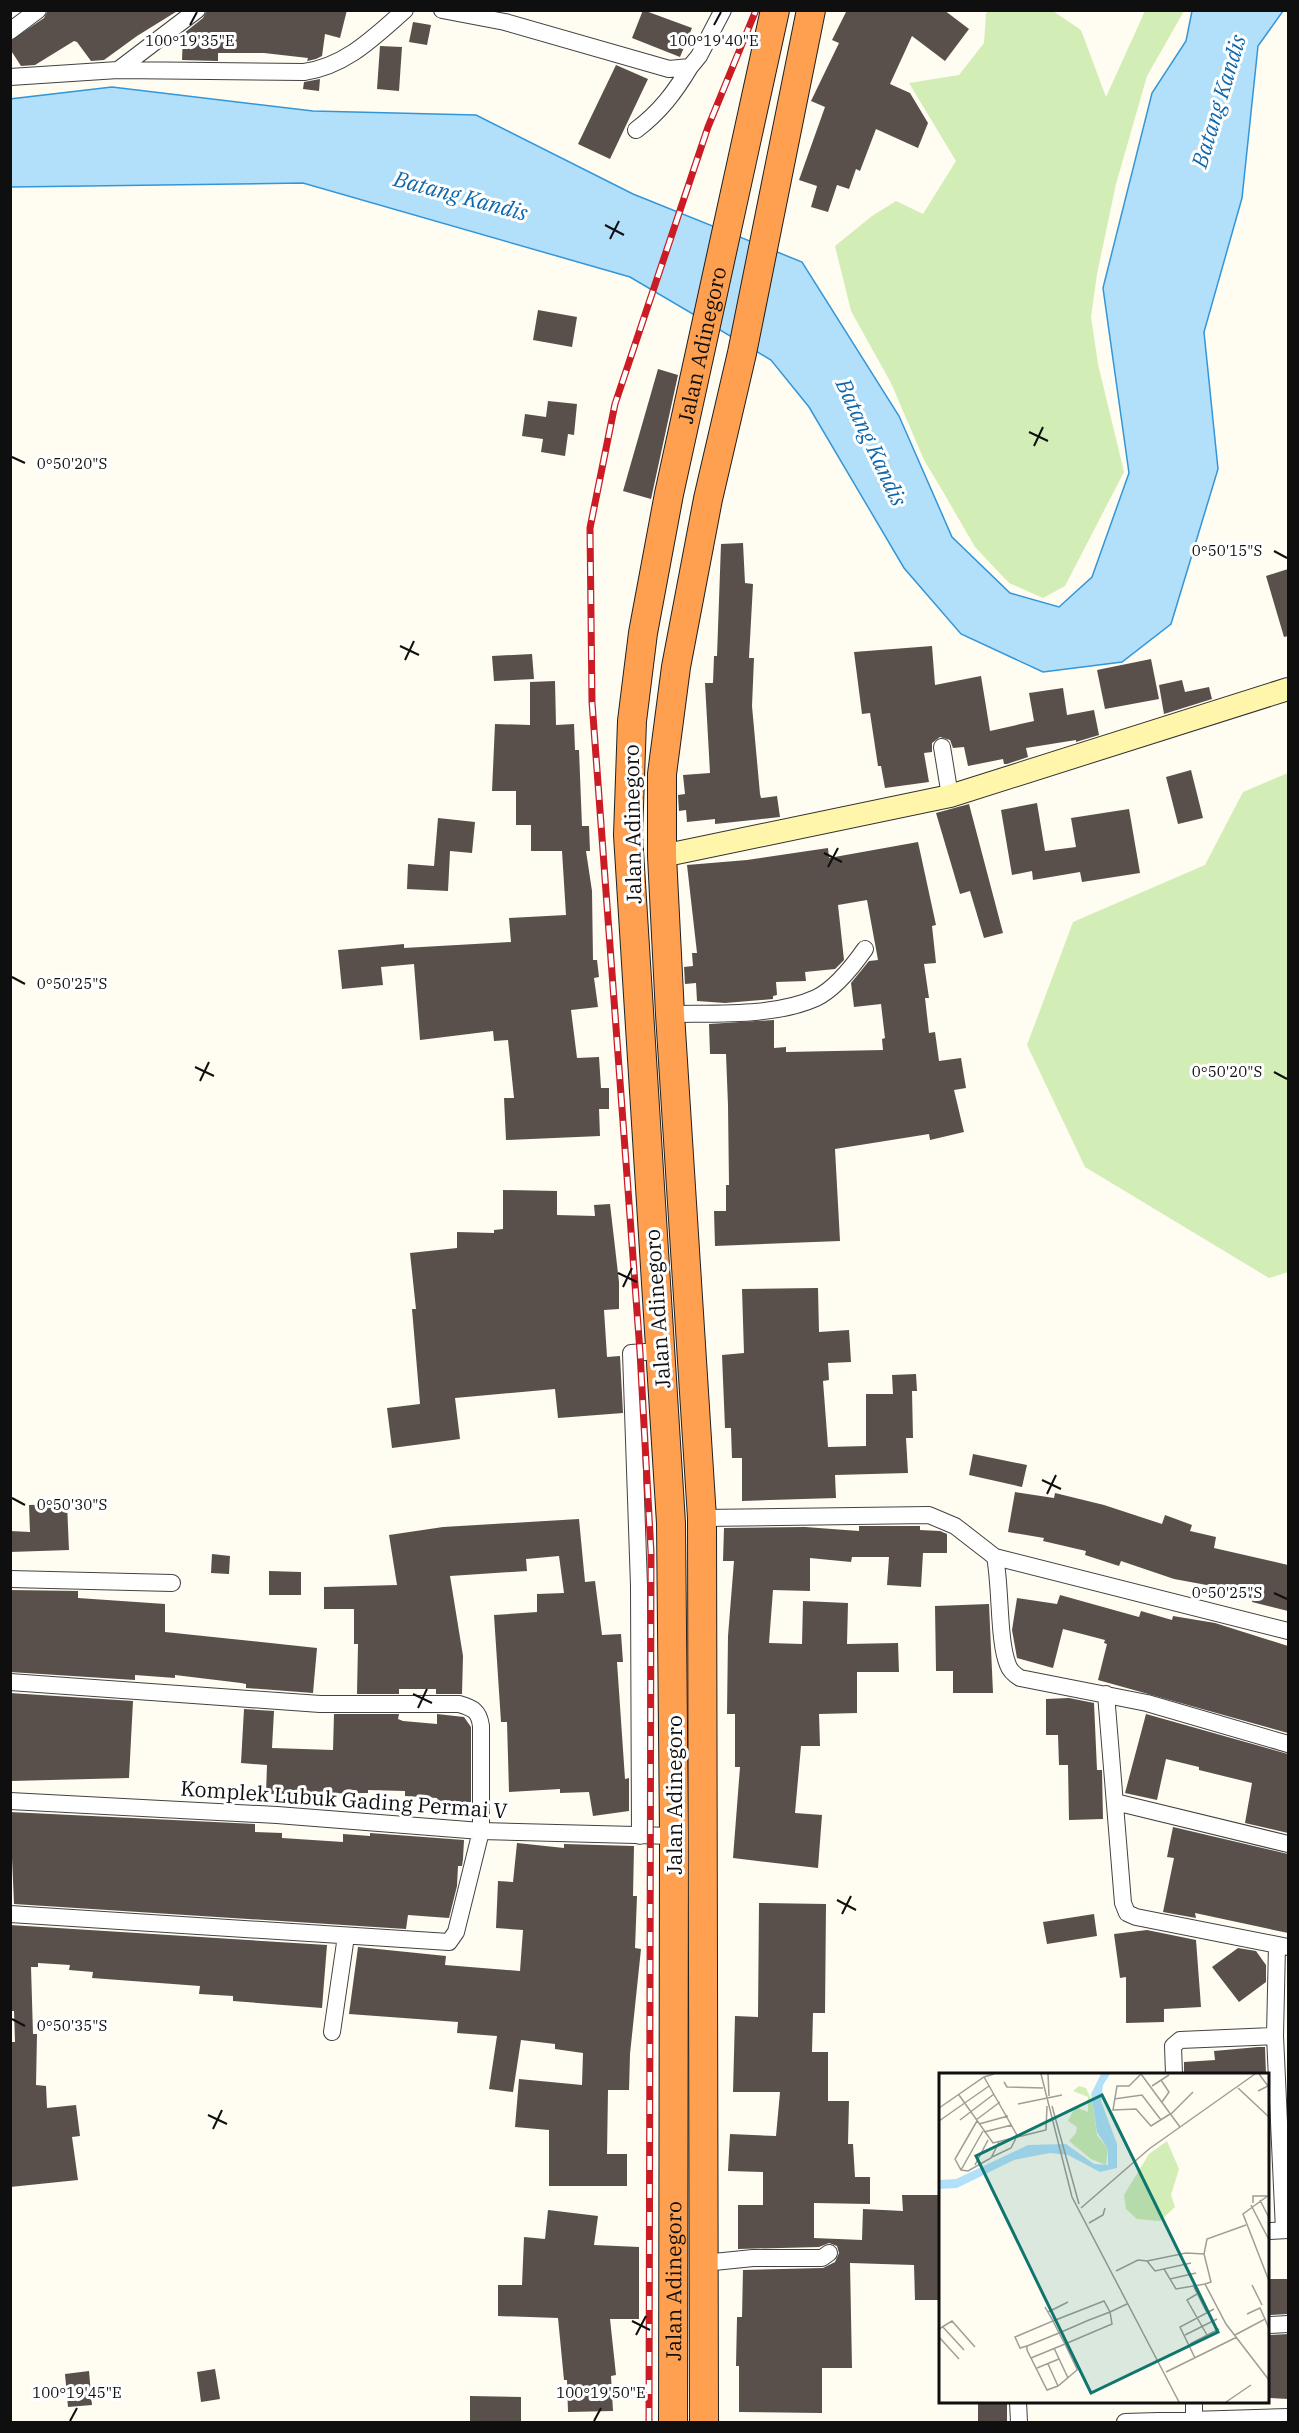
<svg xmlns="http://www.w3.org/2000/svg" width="1299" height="2433" font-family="'IBM Plex Serif',serif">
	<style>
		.green { fill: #d3edb7 }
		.water { fill: #b2e0fb; stroke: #3396d8; stroke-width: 1.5 }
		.building { fill: #59504b }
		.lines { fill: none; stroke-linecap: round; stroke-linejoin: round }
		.street-casing { stroke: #424242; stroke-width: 18 }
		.secondary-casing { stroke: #313131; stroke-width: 24 }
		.highway-casing { stroke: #202020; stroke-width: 30 }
		.street { stroke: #fff; stroke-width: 16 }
		.secondary { stroke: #fff6ac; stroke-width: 22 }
		.highway { stroke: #ff9f50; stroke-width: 28 }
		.rail-casing { stroke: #cb1b24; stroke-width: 7 }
		.rail { stroke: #fff; stroke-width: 4.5; stroke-dasharray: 14; stroke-linecap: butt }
		.ticks { fill: none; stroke: #0f0f0f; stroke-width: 2 }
		.labels { text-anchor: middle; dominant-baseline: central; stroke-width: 6; stroke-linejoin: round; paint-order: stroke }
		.street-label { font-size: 21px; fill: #0f0f0f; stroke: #fff }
		.water-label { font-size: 22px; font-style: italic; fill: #0d67ac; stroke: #fff }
		.inset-road { fill: none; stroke: #9f9d97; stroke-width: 1.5 }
		.view { fill: #0f766e; fill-opacity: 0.15; stroke: #0f766e; stroke-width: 3 }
		.inset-edge { fill: none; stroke: #0f0f0f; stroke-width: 3 }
		.ticks-label { font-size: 15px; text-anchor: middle; fill: #0f0f0f; stroke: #fff; stroke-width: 6; stroke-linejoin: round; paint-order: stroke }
	</style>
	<rect width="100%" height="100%" fill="#fffcf1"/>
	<path class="green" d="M990,11H1053L1081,30L1106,97L1145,11H1184L1147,76L1116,184L1097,274L1091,317L1098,364L1124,472L1065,586L1043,598L1009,583L975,547L942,490L924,460L891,383L851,311L835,246L872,216L896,201L923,214L956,161L909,83L959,75L984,43L986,13Z
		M1288,773V1272L1269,1278L1085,1167L1027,1045L1073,922L1205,865L1243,792Z"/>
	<path class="water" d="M1192,11H1283L1258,46L1242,198L1204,332L1218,469L1171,624L1122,662L1043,672L961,634L904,568L809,407L771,360L630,277L303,183L11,187L10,99L112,87L313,111L476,115L633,194L802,262L899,416L952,537L1010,593L1059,607L1092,577L1129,473L1103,288L1152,93L1186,41Z"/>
	<path class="building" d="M48,10H179L137,36L104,60L91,61L77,42L74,41L35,65L21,66L10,49V41L44,18Z
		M207,10H347L340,38L325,34L322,56L316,59L307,61L308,58L264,53H218V61L182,60L183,34L203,18Z
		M643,10L692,28L680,57L632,38Z
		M847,10H944L969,29L945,61L912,36L890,84L910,93L928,123L918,148L876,129L860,171L856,169L849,189L837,185L828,212L811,207L817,186L799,180L825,107L811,101L839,43L832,40Z
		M413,22L431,25L427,45L409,42Z
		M380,46L402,47L399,91L377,89Z
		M616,65L648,79L610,159L578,144Z
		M320,79L319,91L303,89L304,82Z
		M538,310L577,317L572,347L533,340Z
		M658,369L678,375L651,499L623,491Z
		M548,401L577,404L574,435L568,434L565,456L541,452L543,439L522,436L525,414L546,417Z
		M743,543L745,583L753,584L749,658H754L752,706L760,794L761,798L777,796L780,817L715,824V819L687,822L686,810L679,811L678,795L685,794L683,775L710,773L705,683H713L714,656H717L721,544Z
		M1288,569V636L1284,637L1266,576Z
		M932,646L935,685L981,676L990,731L1034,721L1029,693L1063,688L1067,715L1094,710L1099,735L1076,742V740L1026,748L1028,757L1007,764H1004L1003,759L968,766L964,747L953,748L950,740L940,737L932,743V752L924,753L929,782L885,788L881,766H878L870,713L862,714L854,652Z
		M532,654L534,679L494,681L492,656Z
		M1151,659L1159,699L1105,709L1097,670Z
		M1182,680L1185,692L1209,687L1212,699L1164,714L1159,685Z
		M555,681L556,725L574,724L575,750H579L582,826H589L590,851H586L592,891L593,960H597L599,977L594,978L598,1007L571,1010L577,1058L599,1057L601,1088H609V1109H599L600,1136L506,1140L504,1098H514L508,1040L494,1041L493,1031L420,1040L414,964L381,967L383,985L342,989L338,950L404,944V948L511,942L509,918L566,915L562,851H531V825H516V791H492L495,724L530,725V682Z
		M1191,770L1203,818L1178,824L1166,777Z
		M1037,803L1045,851L1076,847L1071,818L1129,809L1140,873L1082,882L1080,872L1033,880L1032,871L1012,875L1001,810Z
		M969,804L1003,933L984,938L970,891L960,894L936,813Z
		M438,818L475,822L472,853L450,851L448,891L407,889L408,864L434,866Z
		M918,842L936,925L932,926L936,963L924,964L929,998H925L929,1033L935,1032L939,1061L961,1058L966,1088L954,1090L964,1132L930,1140L929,1134L835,1149L840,1241L715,1246L714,1211H726V1185H729L728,1105L726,1054H710L709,1024L774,1020V1048L786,1047V1052L883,1050L882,1039L885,1038L881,1004L854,1007L851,983L869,961L878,960L867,900L838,905L844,960L835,969L805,972L806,981L776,982L777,995L773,996V999L725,1003L697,1001L696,983L685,984L684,967L693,966L692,953H697L687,865L747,860L828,848L829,858Z
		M503,1190L557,1191V1215L595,1216L594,1205L610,1204L619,1282V1309L604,1310L607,1357L620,1356L623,1413L558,1418L555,1389L455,1398L460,1439L392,1448L387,1408L420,1404L412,1309H416L410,1253L457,1248V1232L494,1233V1230L503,1229Z
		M818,1288L819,1332L849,1330L851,1362L828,1363L829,1380L823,1381L828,1447L866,1446V1394H893L892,1375L916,1374L917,1391H912L913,1438H906L908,1473L835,1475L836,1498L742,1501V1458H732L731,1428H725L722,1355L744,1353L742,1289Z
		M973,1454L1027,1465L1022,1487L969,1475Z
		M1015,1492L1054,1498L1055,1493L1104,1505L1162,1524L1165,1515L1192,1525L1190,1531L1216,1537L1214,1548L1288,1565V1611L1252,1602L1253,1599L1223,1588L1174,1579L1121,1561L1119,1566L1085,1555L1086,1551L1043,1541L1044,1538L1008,1532Z
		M67,1504L69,1550L10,1552V1531L30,1532L29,1505Z
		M579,1519L585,1582L595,1581L602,1635L621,1634L623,1662H617L625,1779L629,1778V1811L593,1816L589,1792L560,1793V1789L509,1792L507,1722H501L494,1615L537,1612V1594L564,1593L559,1556L526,1559L527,1571L450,1576L463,1656L462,1694H436V1689H399V1694H357L358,1644H354V1609H324V1587L397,1585L389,1535L443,1527Z
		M859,1526H920V1530L940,1531L947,1534V1553H923L921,1587L887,1585L889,1557H852L851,1562L810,1558V1591L773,1590L769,1643L802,1644L803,1601L848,1603L847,1644L898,1643L899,1672H857V1713L819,1714L820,1746H801L795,1813L822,1815L818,1868L733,1858L740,1767H735V1714H727L728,1636L734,1561H723L724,1528L805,1527L859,1531Z
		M212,1554L230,1556L229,1574L211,1573Z
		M269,1571L301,1572V1595H269Z
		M10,1590L78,1591V1598L165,1604V1632L317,1648L313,1693L246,1688V1684L241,1683L175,1675V1678L135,1675V1680L10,1672Z
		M1060,1595L1139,1617L1141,1611L1172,1620L1173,1616L1215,1623L1288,1646V1733L1098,1680L1107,1644L1104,1643L1105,1640L1063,1629L1053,1668L1017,1658L1012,1630L1017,1598L1057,1604Z
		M989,1604L993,1693H953V1671H936L935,1606Z
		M10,1693L133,1701L129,1778L11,1781Z
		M1069,1698L1094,1703L1097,1770H1102L1103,1819L1069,1820L1068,1765H1059L1058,1735H1046V1699Z
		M244,1709L274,1711L272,1748L333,1750L334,1714H399L398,1719L403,1721L437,1724V1714L464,1717L471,1727V1802H438L437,1798L405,1796V1791L368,1790V1793L266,1794L267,1765L241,1763Z
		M1146,1714L1288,1754V1833L1245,1823L1252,1783L1199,1770V1767L1166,1759L1157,1800L1125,1793Z
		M10,1812L255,1824V1832L282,1833V1838L343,1842V1834L370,1836V1833L464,1840L463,1859L462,1866H458L457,1886L449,1918L408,1915L406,1929L14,1904Z
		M1173,1827L1288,1854V1933L1195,1913L1196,1918L1163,1912L1174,1858L1167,1857Z
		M517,1843L564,1848V1844L634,1846L633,1896H637L635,1948L641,1949L630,2054L629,2090H608L607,2154H627V2186H549V2130L515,2127L519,2079L582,2085L583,2053L555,2049V2044L521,2040L513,2092L489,2089L497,2036L457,2033L458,2022L349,2014L358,1947L446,1956L445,1965L520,1971L523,1930L496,1928L498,1881L513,1882Z
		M759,1903L826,1904L825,2013H813L812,2052H828V2101H849L848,2144H853L855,2177H870V2204L814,2203V2238L862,2240L863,2209L903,2211L902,2195H940V2300H915L914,2265L850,2263L852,2368H822V2413L739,2412V2366H736L737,2317H742L743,2270L823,2268L835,2262L839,2253L837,2246L829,2243L819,2247L738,2249V2205H763V2172L728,2171L730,2134L776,2136L780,2092H733L735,2016L758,2017Z
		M1094,1914L1097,1936L1047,1944L1043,1922Z
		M10,1925L327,1945L322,2008L233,2001V1996L199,1994L200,1986L92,1978L93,1972L69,1970L70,1965L38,1963V1967H31L33,2034H37L36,2085L46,2086L47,2108L76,2105L80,2136L72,2137L78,2180L10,2187V2042H15L14,2011H10Z
		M1147,1930L1196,1940L1201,2007L1164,2009V2022L1126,2023V1977L1120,1978L1114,1934Z
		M1238,1948L1256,1951L1266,1965V1982L1239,2002L1212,1967Z
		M1258,2047H1265L1266,2074H1184V2062L1215,2060L1214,2051Z
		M548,2210L598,2216L594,2245L639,2247V2319H610L616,2375L611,2376L613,2411L568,2412L567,2380H564L558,2318L498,2316V2285H522L524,2237L545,2239Z
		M1268,2279H1288V2314L1268,2315Z
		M1288,2334V2399L1268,2398V2335Z
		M215,2369L220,2399L201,2402L197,2372Z
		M89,2371L92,2405L68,2407L65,2374Z
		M470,2396L521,2397V2422H470Z
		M978,2402H1007V2422H978Z"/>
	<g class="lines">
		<g class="street-casing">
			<path id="street" d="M442,10L505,22L669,69L690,67L699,56L723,10
				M10,31L38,10
				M118,70L304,72C346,66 374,37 405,10
				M10,77L118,70L197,10
				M636,130C660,112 675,92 690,67
				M942,747L950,796
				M670,1014C715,1013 774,1017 816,998C835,989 853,966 865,949
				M702,1518L929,1515L955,1526L995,1557C1001,1587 998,1641 1008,1665C1010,1671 1015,1675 1020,1678L1147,1703L1288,1744
				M995,1557L1288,1631
				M10,1579L172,1583
				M10,1682L320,1704H459C473,1708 479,1711 481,1726V1831L456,1932L449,1942L10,1914
				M1106,1694L1123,1903L1127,1913L1136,1917L1288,1947
				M10,1801L277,1815L481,1831L674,1836
				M1115,1802L1288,1844
				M640,1836L639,1586L631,1353L659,1351
				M1277,1945L1275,2036L1284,2230
				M332,2032L346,1936
				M1174,2074L1173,2046L1180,2040L1275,2036
				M1268,2231L1288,2230
				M704,2263L753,2258H822L829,2253
				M1268,2325L1288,2324
				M1018,2402L1019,2422
				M1194,2402V2420
				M1125,2422L1288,2417"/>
		</g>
		<g class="secondary-casing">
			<path id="secondary" d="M662,856L950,796L1288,689"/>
		</g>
		<g class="highway-casing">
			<g id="highway">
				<path id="s1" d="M673,2422L674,1836L671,1523L628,835L632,721L643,633L669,494L775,10"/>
				<path d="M704,2422L702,1518L670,1014L662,856V774L676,667L708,499L742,353L811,10"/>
			</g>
		</g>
		<use href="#street" class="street"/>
		<use href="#secondary" class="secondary"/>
		<use href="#highway" class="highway"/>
		<g class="rail-casing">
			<path id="rail" d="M649,2422L651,1552L640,1352L592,702L590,528L615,404L708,127L756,10"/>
		</g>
		<use href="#rail" class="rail"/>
	</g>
	<path class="ticks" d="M190,25L197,12M714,25L721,12M605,225L624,235M610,239L619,221M1029,432L1048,441M1034,446L1043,427M12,457L25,463M1274,551L1287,558M400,646L419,655M405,660L414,641M824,853L842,862M828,867L838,848M12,977L25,984M195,1067L214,1076M1274,1072L1287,1079M200,1081L209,1062M618,1273L637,1282M623,1287L632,1268M1042,1480L1061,1489M1047,1494L1056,1475M12,1498L25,1505M1274,1593L1287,1599M413,1694L432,1703M418,1708L427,1689M837,1900L856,1910M842,1914L851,1896M12,2019L25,2026M208,2115L227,2124M213,2129L222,2110M632,2321L650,2330M636,2335L646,2316M70,2421L77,2408M594,2421L601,2408"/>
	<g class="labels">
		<g class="street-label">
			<text stroke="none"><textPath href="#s1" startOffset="2085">Jalan Adinegoro</textPath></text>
			<text transform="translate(632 824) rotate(-91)">Jalan Adinegoro</text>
			<text transform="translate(657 1309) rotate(-94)">Jalan Adinegoro</text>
			<text transform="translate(674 1795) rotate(-90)">Jalan Adinegoro</text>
			<text transform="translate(344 1799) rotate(4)">Komplek Lubuk Gading Permai V</text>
			<text stroke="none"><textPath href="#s1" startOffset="141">Jalan Adinegoro</textPath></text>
		</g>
		<g class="water-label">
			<text transform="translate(1218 101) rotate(-73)">Batang Kandis</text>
			<text transform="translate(461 195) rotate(15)">Batang Kandis</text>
			<text transform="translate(872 442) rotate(65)">Batang Kandis</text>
		</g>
	</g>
	<g transform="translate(939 2073)">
		<rect width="330" height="330" fill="#fffcf1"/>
		<path d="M140,13L147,15L153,28L158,62L169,76L167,92L152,86L130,68L137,60L138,54L129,48L136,34L149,39V24L134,18ZM228,68L240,96L232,122L236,134L221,148L198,146L187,136L185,122L210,81Z" fill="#d3edb7"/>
		<path d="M162,1H171L164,12L162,28L178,71V95L161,99L129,82L111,80L75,87L18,115L0,116V107L17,106L89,72L127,71L155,91L169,92V76L158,59L152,21Z" fill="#b2e0fb"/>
		<path class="inset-road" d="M102,1L133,124L240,329M109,1L110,23M202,1L190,13H178L174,37L197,36L212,53L231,41M202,1L241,54M45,4L79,64M222,7L230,19L223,29M65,9L68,14L104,15M213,13L230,2M299,15L330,44M319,18L329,13L320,1M20,22L54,70L107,57L108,33M175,26L203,22L222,47M79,31L123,22M113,33L140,131M0,35L45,4L55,1M232,41L254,19M21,47L55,21M37,47L61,29M0,48L50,13M38,48L16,86L22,97L29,98L52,85L60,69M40,51L69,43M45,59L73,52M53,84L72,75L77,65M36,92L49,67M22,97L44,58M330,122L304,141L330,208M321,127L330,145M314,130V123H328M312,132L330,167M142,135L210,76L316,1M150,150L164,142L166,135M208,188L247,180L265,181M225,196L237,216L266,211L287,251L330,307M177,198L199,187L208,188L216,198L252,190M231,206L257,200M266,211L272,209L265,181L268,166L307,152M254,212L268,240M313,212L323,232M258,221L248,227L268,262M109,239L129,229M308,241L321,235L326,246M3,253L25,277M0,256L13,248L36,274M246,262L278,246M296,262L326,246L330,256M0,264L20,286M251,271L280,256M88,273L81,275L76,264L114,248L106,234M115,275L129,305M92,285L126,271L173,251L171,239L165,228L114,248L120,260L126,271L138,296V297L119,313L108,317L88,277V273L120,260L150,247L171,239L188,231M256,285L241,254L275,236M109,291L119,313M98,295L120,286M227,299L298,264M287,329L312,312"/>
		<path class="view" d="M163,22L279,259L152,320L37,83Z"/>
		<rect width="330" height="330" class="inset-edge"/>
	</g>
	<g class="ticks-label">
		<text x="190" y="46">100°19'35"E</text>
		<text x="714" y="46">100°19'40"E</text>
		<text x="72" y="469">0°50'20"S</text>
		<text x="1227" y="556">0°50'15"S</text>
		<text x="72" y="989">0°50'25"S</text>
		<text x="1227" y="1077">0°50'20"S</text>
		<text x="72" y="1510">0°50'30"S</text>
		<text x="1227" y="1598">0°50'25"S</text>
		<text x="72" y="2031">0°50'35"S</text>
		<text x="77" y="2398">100°19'45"E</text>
		<text x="601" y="2398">100°19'50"E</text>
	</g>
	<rect width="1299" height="2433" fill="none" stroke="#0f0f0f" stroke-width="24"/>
</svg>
